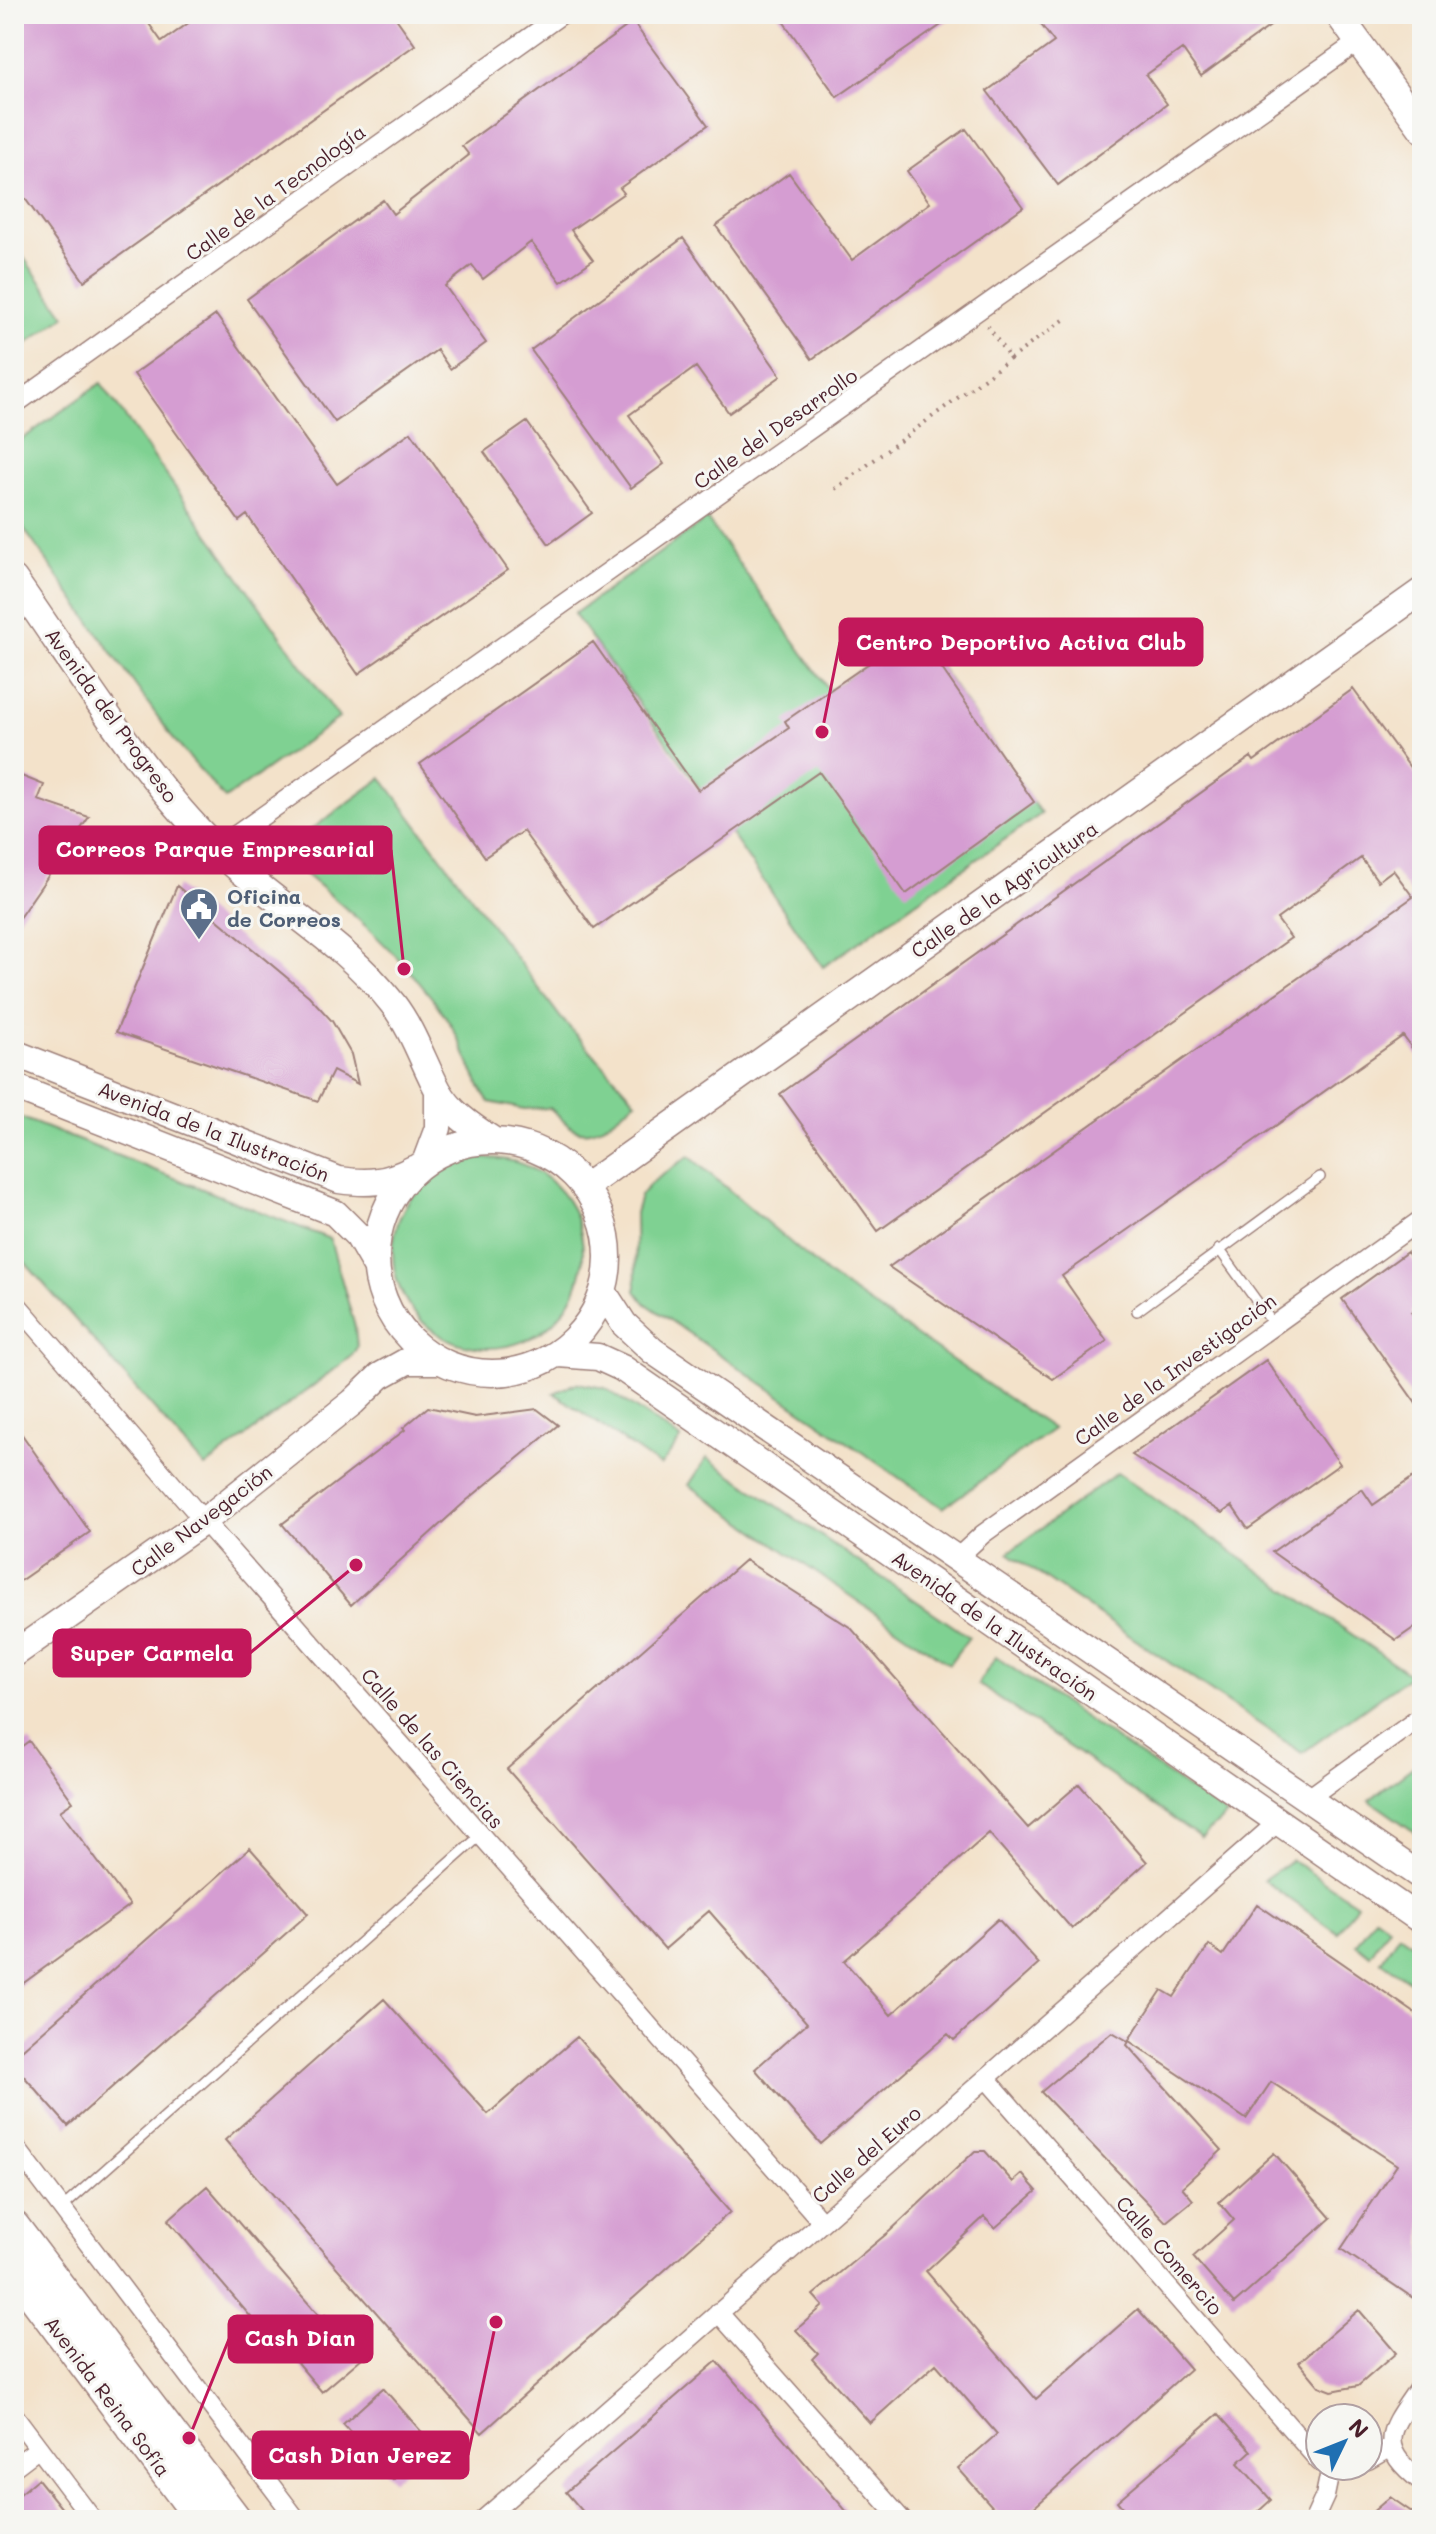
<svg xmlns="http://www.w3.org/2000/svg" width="1436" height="2534" font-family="Mali,sans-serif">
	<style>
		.green { fill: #7fd192; stroke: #64785e; stroke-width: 2 }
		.building { fill: #d59dd2 }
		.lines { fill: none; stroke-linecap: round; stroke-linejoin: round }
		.lane-casing { stroke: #9e807a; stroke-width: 12 }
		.street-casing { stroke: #9e807a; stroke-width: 21 }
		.secondary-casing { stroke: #9e807a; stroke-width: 29 }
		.primary-casing { stroke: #9e807a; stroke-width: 33 }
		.path { stroke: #9e807a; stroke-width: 4; stroke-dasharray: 2 6; stroke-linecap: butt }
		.lane { stroke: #fff; stroke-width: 9 }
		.street { stroke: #fff; stroke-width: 18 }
		.secondary { stroke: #fff; stroke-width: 26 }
		.primary { stroke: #fff; stroke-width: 30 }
		.labels { text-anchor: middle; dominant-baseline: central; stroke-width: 6; stroke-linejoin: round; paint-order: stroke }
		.street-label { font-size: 20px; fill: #4a1f2b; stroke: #f6f6f2 }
		.service-label { font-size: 20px; font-weight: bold; fill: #4e5e75; stroke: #f6f6f2; text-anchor: start }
		.leader { fill: none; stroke: #c2185b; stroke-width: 3 }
		.callout-dot { fill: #c2185b; stroke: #f6f6f2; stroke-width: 3 }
		.callout { fill: #c2185b; stroke: #c2185b; stroke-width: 3 }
		.callout-label { font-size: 22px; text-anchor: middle; font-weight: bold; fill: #fff }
	</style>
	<rect width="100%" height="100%" fill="#f6f6f2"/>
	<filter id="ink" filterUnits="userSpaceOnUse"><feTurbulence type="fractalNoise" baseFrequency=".0125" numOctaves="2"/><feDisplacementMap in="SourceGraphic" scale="16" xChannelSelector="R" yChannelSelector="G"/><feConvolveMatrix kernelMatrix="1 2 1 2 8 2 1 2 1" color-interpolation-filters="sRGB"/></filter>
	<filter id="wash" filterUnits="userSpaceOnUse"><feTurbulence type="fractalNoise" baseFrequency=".006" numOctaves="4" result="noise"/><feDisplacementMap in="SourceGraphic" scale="32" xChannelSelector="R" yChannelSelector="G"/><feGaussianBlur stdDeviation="1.8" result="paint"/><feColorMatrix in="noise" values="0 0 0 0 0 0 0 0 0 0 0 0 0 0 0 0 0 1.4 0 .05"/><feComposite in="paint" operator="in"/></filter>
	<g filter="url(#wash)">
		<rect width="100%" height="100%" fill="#f3e2ca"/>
		<path class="green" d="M14,244L65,316L14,353Z
			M101,383L339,718L225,799L175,741L14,515V445Z
			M707,519L830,691L916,631L1041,814L823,967L689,773L574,614Z
			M382,778L561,1018L636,1101C621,1112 595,1140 574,1129C566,1125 557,1114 550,1108L524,1109L489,1102C471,1077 465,1046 448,1020C401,951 343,905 279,853Z
			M14,1115L330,1239L355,1327L357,1347L351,1357L205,1467L14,1250Z
			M689,1156L831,1277L1053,1429L943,1508L645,1303L636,1291L635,1213L640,1196L650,1184Z
			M393 1253a95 95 0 1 1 190 0a95 95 0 1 1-190 0Z
			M577,1383L605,1388L681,1439L660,1466L554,1393Z
			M707,1458L969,1637L949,1664L689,1485Z
			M1117,1473L1411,1675L1302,1753L1008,1553Z
			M996,1657L1227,1815L1201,1838L978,1684Z
			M1422,1760V1837L1369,1800Z
			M1292,1860L1357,1904L1338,1933L1263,1880Z
			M1375,1917L1389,1927L1370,1955L1356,1944Z
			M1399,1934L1422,1950V1990L1381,1961Z"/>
		<g id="blocks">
			<path class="building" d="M29,14H142L162,42L201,14H393L415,45L84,281L14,183V25Z
				M778,14H957L837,97Z
				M1033,14H1266L1273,24L1201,76L1182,49L1146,75L1167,104L1058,185L987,91L1054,42Z
				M633,22L708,125L620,188L624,193L571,230L593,260L561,282L531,242L483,279L472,265L445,286L486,343L450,369L437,350L335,422L247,299L383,200L393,214L469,155L462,146Z
				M966,129L1023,207L812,359L716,226L789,173L852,260L930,203L907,171Z
				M683,238L781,376L729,413L696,367L629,415L664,464L631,488L531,350Z
				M216,315L337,484L411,432L508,570L358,674L247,515L239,521L134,374Z
				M527,422L592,513L549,544L484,452Z
				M916,631L1034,802L906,894L819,772L594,929L523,831L485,857L420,764L593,642L698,790L789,728L785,721Z
				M1353,689L1422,784V1062L1403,1036L1062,1276L1107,1341L1053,1379L889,1267L1413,897L1393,870L1378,881L1361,858L1277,919L1291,938L878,1231L780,1094L1251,757L1254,761Z
				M14,773L44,785L38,800L89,817L14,925Z
				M177,886L309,996L332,1021L351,1054L358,1084L333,1071L318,1101L116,1032Z
				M1407,1252L1422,1273V1304L1411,1312L1422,1327V1412L1342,1299Z
				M1266,1360L1340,1464L1248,1529L1232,1506L1222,1513L1132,1455Z
				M428,1407L475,1417L537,1409L558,1425L466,1501L351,1605L282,1524L405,1430L403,1428Z
				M14,1423L90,1532L14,1585Z
				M1422,1471V1622L1396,1640L1272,1552L1362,1489L1373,1505Z
				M745,1560L851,1628L1028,1828L1079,1784L1147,1862L1072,1929L989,1833L844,1961L891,2015L998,1919L1039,1964L954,2040L948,2034L821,2144L755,2069L807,2023L709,1911L665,1949L507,1769Z
				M29,1741L73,1802L60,1811L130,1905L14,1990V1752Z
				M250,1848L308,1914L68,2126L14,2065V2057Z
				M1257,1904L1422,2018V2304L1341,2249L1397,2165L1271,2082L1246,2119L1129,2041L1127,2045L1222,2150L1182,2187L1193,2200L1166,2222L1041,2092L1112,2032L1128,2041L1162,1990L1174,1997L1209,1945L1223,1955Z
				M384,1999L488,2114L577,2037L730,2212L482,2433L225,2140Z
				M975,2151H985L1013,2182L1022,2174L1037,2191L995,2228L984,2217L926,2271L1036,2399L1138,2309L1190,2369L1020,2520H1004L958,2468L997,2434L936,2364L870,2423L812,2359L818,2353L796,2330L823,2306L813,2295L890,2231Z
				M1274,2153L1331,2218L1234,2304L1193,2257L1234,2220L1219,2202Z
				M207,2186L321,2318L325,2315L362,2358L322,2392L272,2333L267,2336L168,2220Z
				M1359,2310L1396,2353L1358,2386L1332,2391L1319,2386L1299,2362Z
				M717,2361L854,2520H590L566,2492Z
				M383,2388L433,2445L393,2480L343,2424Z
				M1218,2414L1251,2451L1238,2463L1271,2500L1249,2520H1133L1117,2501Z
				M38,2479L71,2520H14V2499Z
				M1390,2497L1422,2519V2520H1363Z"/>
		</g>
	</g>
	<g filter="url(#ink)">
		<use href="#blocks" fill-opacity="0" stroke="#9e807a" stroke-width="2"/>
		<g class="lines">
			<g class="lane-casing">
				<path id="lane" d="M1219,1249L1274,1325
					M1137,1311L1320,1177
					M62,2208L481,1835
					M499,2506L511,2520"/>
			</g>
			<g class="street-casing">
				<path id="street" d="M14,405L562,14
					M216,849L1358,42
					M14,1301L204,1521L822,2222
					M956,1559L983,1534L1422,1219
					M1307,1799L1422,1716
					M986,2078L1320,2462
					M14,2145L297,2520
					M718,2312L902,2520
					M1422,2383C1393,2427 1371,2443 1422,2482
					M14,2415L93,2520
					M1368,2460L1389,2448
					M1328,2466H1351
					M14,2467L39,2448
					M483,2520L1279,1821
					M1314,2520L1325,2496L1331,2467"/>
			</g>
			<g class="secondary-casing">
				<path id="secondary" d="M1338,14L1422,129
					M14,579C76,667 139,772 215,847C271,903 344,941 393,1004C413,1030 423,1062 438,1090C450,1112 471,1126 491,1139
					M14,1053L339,1180C368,1184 386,1183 413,1169
					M14,1087L335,1213L358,1236L376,1267
					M376 1257a116 116 0 1 1 232 0a116 116 0 1 1-232 0Z
					M426,1160L438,1128V1091
					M586,1186L1422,591
					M604,1293L624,1324L653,1351L1422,1877
					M559,1354L598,1357L622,1368L1422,1921
					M14,1654L204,1521L353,1402L380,1376L407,1361H441"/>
			</g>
			<g class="primary-casing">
				<path id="primary" d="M14,2226L237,2520
					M14,2271L201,2520"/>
			</g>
			<path class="path" d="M1010,359L1065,319
				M835,489L1010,359L988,326"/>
			<use href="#lane" class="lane"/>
			<use href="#street" class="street"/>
			<use href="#secondary" class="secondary"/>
			<use href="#primary" class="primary"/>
		</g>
	</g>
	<defs>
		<g id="civic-pin" transform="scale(2)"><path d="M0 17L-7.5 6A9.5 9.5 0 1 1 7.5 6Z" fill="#5c6f8a" stroke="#f6f6f2"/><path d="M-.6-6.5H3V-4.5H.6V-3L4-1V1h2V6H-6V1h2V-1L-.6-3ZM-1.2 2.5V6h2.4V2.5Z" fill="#fff"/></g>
	</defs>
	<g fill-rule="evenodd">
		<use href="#civic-pin" x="199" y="907"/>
	</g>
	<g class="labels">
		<g class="street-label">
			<text transform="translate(275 192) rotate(-36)">Calle de la Tecnología</text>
			<text transform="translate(775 428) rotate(-35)">Calle del Desarrollo</text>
			<text transform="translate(112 715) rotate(54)">Avenida del Progreso</text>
			<text transform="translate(1004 889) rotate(-35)">Calle de la Agricultura</text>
			<text transform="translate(214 1131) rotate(21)">Avenida de la Ilustración</text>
			<text transform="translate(1175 1369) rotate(-36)">Calle de la Investigación</text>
			<text transform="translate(201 1520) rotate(-37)">Calle Navegación</text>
			<text transform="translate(995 1625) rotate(35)">Avenida de la Ilustración</text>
			<text transform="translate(433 1748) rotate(49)">Calle de las Ciencias</text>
			<text transform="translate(866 2154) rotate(-41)">Calle del Euro</text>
			<text transform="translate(1170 2255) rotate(49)">Calle Comercio</text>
			<text transform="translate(108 2396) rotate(53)">Avenida Reina Sofía</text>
		</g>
		<g class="service-label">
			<text x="227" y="896">Oficina<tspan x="227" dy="23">de Correos</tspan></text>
		</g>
	</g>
	<path class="leader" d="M822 732L840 642M404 969L391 850M356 1565L250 1653M189 2438L229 2339M496 2322L468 2455"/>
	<g class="callout-dot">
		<circle cx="822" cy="732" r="8"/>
		<circle cx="404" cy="969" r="8"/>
		<circle cx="356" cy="1565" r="8"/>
		<circle cx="189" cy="2438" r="8"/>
		<circle cx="496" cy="2322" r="8"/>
	</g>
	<g class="callout">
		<rect x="840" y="619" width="362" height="46" rx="8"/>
		<rect x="40" y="827" width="351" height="46" rx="8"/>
		<rect x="54" y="1630" width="196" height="46" rx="8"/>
		<rect x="229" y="2316" width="143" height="46" rx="8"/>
		<rect x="253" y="2432" width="215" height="46" rx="8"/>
	</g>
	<g class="callout-label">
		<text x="1021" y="650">Centro Deportivo Activa Club</text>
		<text x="215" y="857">Correos Parque Empresarial</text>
		<text x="152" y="1661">Super Carmela</text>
		<text x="300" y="2346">Cash Dian</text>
		<text x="360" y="2463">Cash Dian Jerez</text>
	</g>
	<rect width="1436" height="2534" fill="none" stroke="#f6f6f2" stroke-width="48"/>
	<g transform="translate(1344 2442) rotate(47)"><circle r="38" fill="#f6f6f2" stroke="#b1a0a2" stroke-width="2"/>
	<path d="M0-6L14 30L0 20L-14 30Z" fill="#1f6fb2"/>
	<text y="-12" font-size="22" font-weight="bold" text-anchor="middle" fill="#4a1f2b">N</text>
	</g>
</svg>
